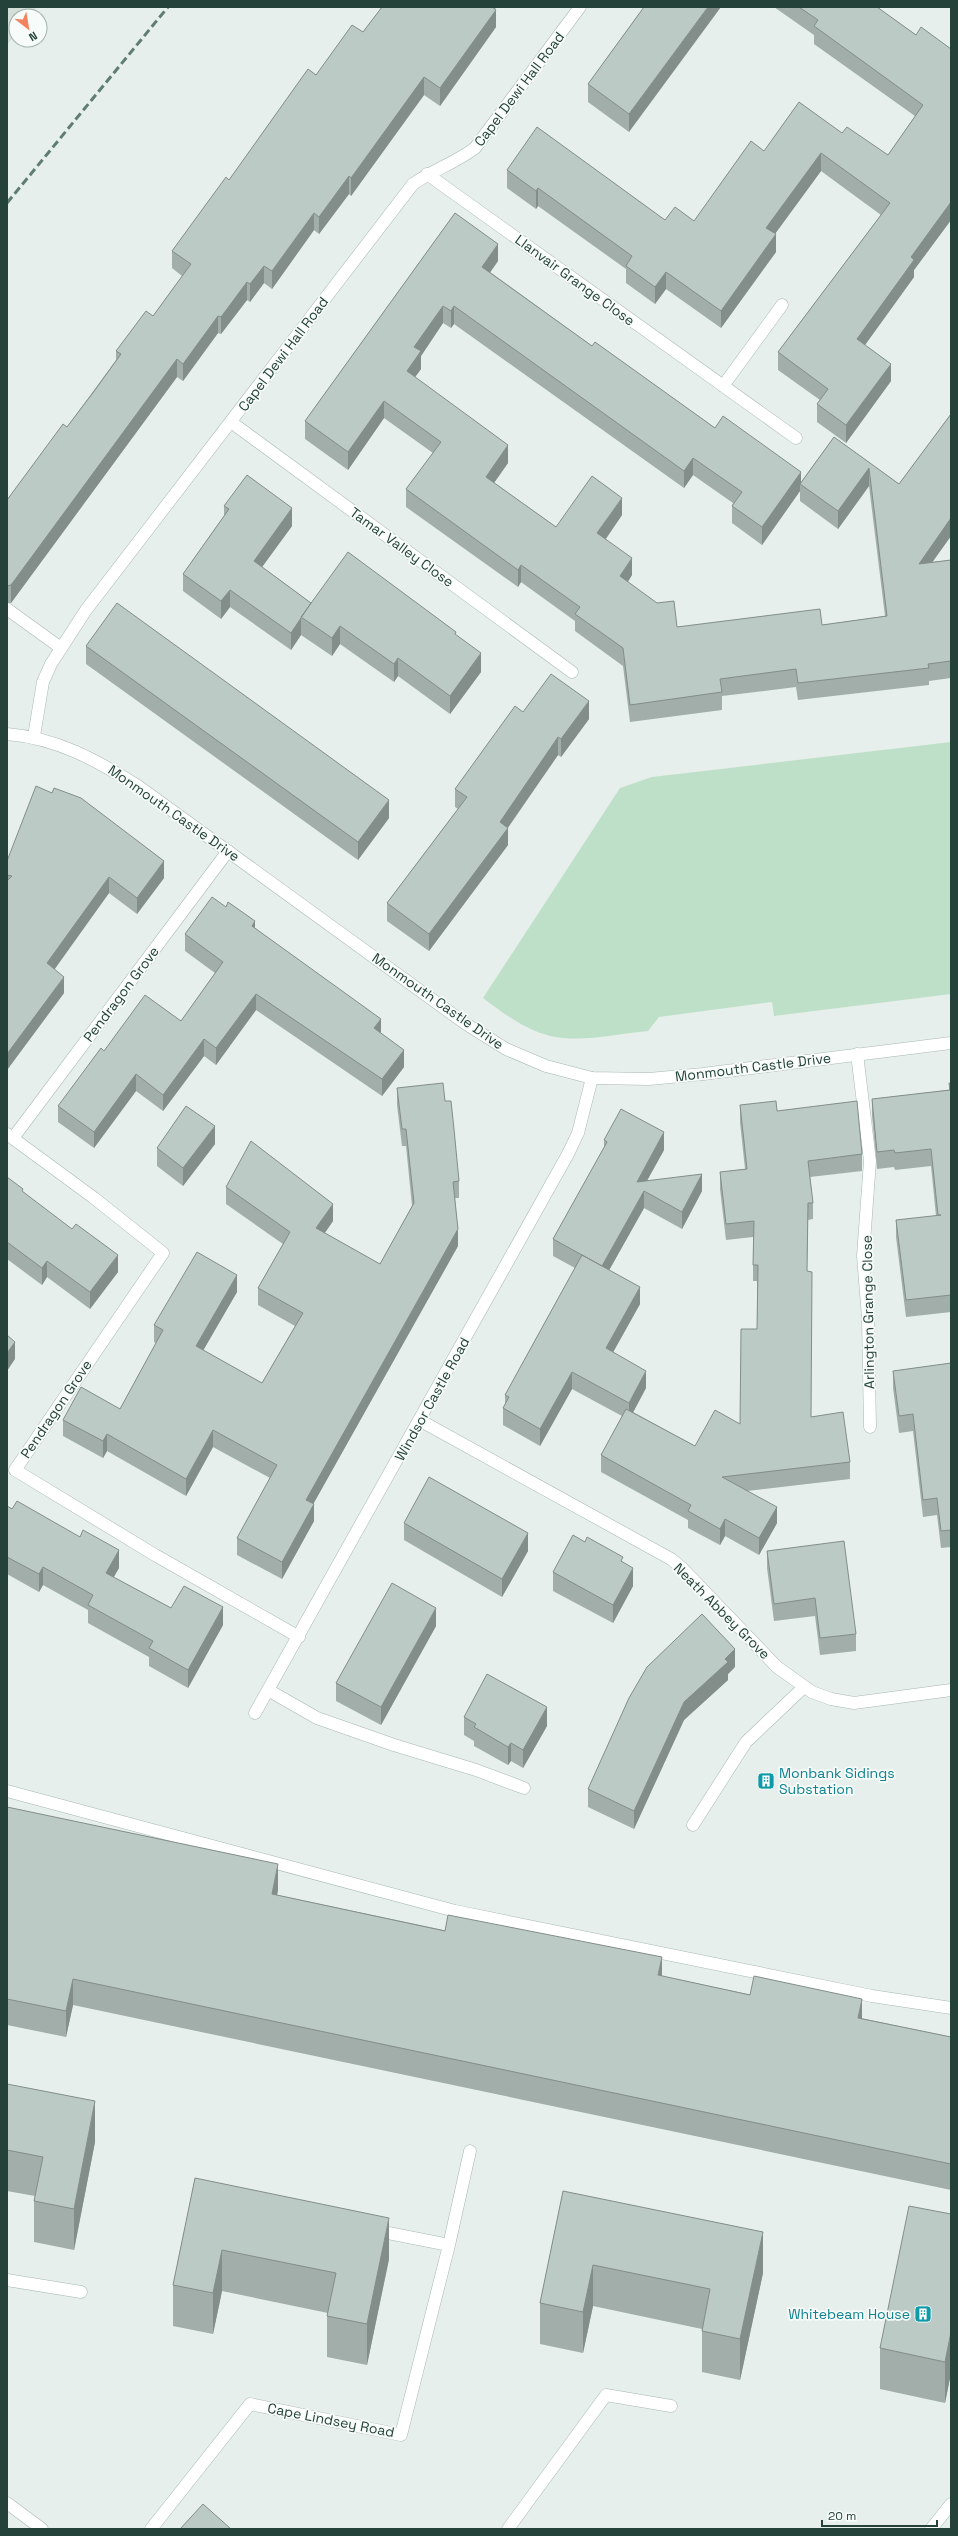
<svg xmlns="http://www.w3.org/2000/svg" width="958" height="2536" font-family="'Space Grotesk',sans-serif">
	<style>
		.built { fill: #d4dfda }
		.green { fill: #bfe0c8 }
		.lines { fill: none; stroke-linecap: round; stroke-linejoin: round }
		.service-casing { stroke: #a8b8b2; stroke-width: 13 }
		.minor-casing { stroke: #a8b8b2; stroke-width: 13 }
		.tertiary-casing { stroke: #a8b8b2; stroke-width: 13 }
		.service { stroke: #fff; stroke-width: 12 }
		.minor { stroke: #fff; stroke-width: 12 }
		.tertiary { stroke: #fff; stroke-width: 12 }
		.rail { stroke: #5f7d75; stroke-width: 3; stroke-dasharray: 8 4; stroke-linecap: butt }
		.wall { fill: #a1aea9; fill-rule: evenodd }
		.shaded-wall { fill: #838d89 }
		.building { fill: #bbcac4; stroke: #838d89 }
		.labels { text-anchor: middle; dominant-baseline: central; stroke-width: 3.5; stroke-linejoin: round; paint-order: stroke }
		.street-label { font-size: 14px; fill: #24423a; stroke: #f7fbf9 }
		.culture-label { font-size: 14px; fill: #0d838f; stroke: #f7fbf9; text-anchor: start }
	</style>
	<rect width="100%" height="100%" fill="#e6efeb"/>
	<path class="built" d="M7,7H37L30,16H16V34L7,45Z"/>
	<path class="green" d="M951,742V994L774,1016L772,1002L659,1017L648,1031C616,1034 581,1043 550,1036C525,1030 503,1013 483,998L620,788L652,777Z"/>
	<g class="lines">
		<g class="service-casing">
			<path id="service" d="M7,609L61,648
				M268,1690L317,1718L394,1745L476,1770L524,1788
				M7,1791L455,1911L872,1996L951,2008
				M693,1825L746,1742L804,1687"/>
		</g>
		<g class="minor-casing">
			<path id="minor" d="M427,174L796,438
				M723,386L782,305
				M231,422L572,672
				M34,736L43,682L51,664L86,610L413,184C433,170 455,163 475,148L580,7
				M857,1054L870,1161L863,1256L868,1318L870,1427
				M7,1134L94,1198L163,1253L15,1470L155,1555L299,1637
				M13,1138L228,851
				M421,1421L671,1559L682,1568L777,1667L812,1692L831,1699L854,1703L951,1690
				M255,1713L568,1154L578,1133L592,1078
				M373,2230L449,2245
				M7,2280L81,2292
				M7,2503L42,2529
				M151,2529L250,2404L401,2435L449,2245L470,2151
				M508,2529L606,2395L671,2406
				M931,2529L951,2504"/>
		</g>
		<g class="tertiary-casing">
			<path id="tertiary" d="M7,734C57,738 96,760 138,786L466,1024L506,1049L546,1066L592,1078L649,1079L703,1074L951,1043"/>
		</g>
		<use href="#service" class="service"/>
		<use href="#minor" class="minor"/>
		<use href="#tertiary" class="tertiary"/>
		<path class="rail" d="M7,203L168,7"/>
	</g>
	<path class="wall" d="M382,7H497L495,9L496,27L440,106L424,95L351,196L349,194L319,234L314,230L272,289L264,283L250,302L247,300L221,334L218,333L183,381L177,377L11,603H7V500L67,427L116,360V351L153,316L182,276L172,268V251L229,180L316,75L363,32Z
		M644,7L629,132L588,102V84Z
		M774,7H877L916,35L951,49V220L914,270V277L865,345L891,381L846,443L817,422V404L820,400L778,370V352L881,215L821,171L775,234L776,252L721,328L666,289L655,304L626,283V269L538,206L536,209L507,188V170L665,220L694,221L764,151L842,133L888,155L915,116L814,44V35Z
		M455,213L498,261L490,272L592,346L715,428L801,482L834,437L899,484L951,414V536L932,562L951,560V678L929,681V685L798,700L796,687L722,696V710L630,722L623,666L575,631V621L521,582L518,587L406,507V489L433,453L384,418L348,470L305,439V421ZM443,323L451,328L454,324L684,488L693,475L733,503L732,506V523L762,545L800,491V501L838,529L869,486L885,616L822,625L677,627L628,582L632,575L606,539L622,515L556,527L494,483L508,463L415,377L421,369V356Z
		M224,506L292,526L262,567L311,603L456,635L481,672L450,714L398,676L394,682L340,644L332,656L301,635L291,650L230,607L221,619L183,591V574L224,516Z
		M86,646L389,818L358,860L86,664Z
		M523,712L589,719L561,757L558,755L508,828V845L429,951L387,921V903L458,809L455,807V789Z
		M7,861L164,878L137,914L109,893L54,969L64,993L7,1070Z
		M255,928L381,1033L404,1067L382,1096L256,1010L216,1065L204,1056L163,1111L136,1091L94,1148L58,1122V1106L104,1051L181,1021L215,973L185,951V934Z
		M949,1083H951V1312L906,1317L896,1237V1220L936,1216L931,1166L895,1170L894,1167L877,1169L872,1116V1099L949,1090Z
		M397,1088L445,1101L459,1181V1198H455L458,1246L313,1504L314,1521L282,1579L237,1555V1538L270,1478L213,1447L186,1496L107,1451L103,1458L63,1436V1420L120,1409L156,1343L154,1342V1325L237,1292L203,1350L262,1383L295,1326L258,1305V1288L283,1244L226,1204V1187L333,1221L325,1233L380,1264L412,1206L406,1146H402L397,1105Z
		M740,1105L777,1111L862,1154V1171L810,1177L813,1203V1219L808,1220L807,1271L811,1417L850,1462V1479L747,1491L777,1523L759,1555L725,1536L720,1545L688,1528V1520L601,1472V1455L622,1416L572,1389L540,1446L503,1425V1408L505,1404V1395L575,1268L553,1256V1239L604,1148V1140L664,1150L647,1180L702,1191L682,1229L644,1208L609,1270L640,1304L613,1352L646,1388L633,1412L695,1446L740,1424L757,1329V1281H753V1237L726,1240L720,1189V1172L745,1169L740,1122Z
		M215,1144L183,1186L157,1166V1148Z
		M7,1177L23,1192L118,1272L90,1309L47,1277L42,1285L7,1259Z
		M951,1363V1547L941,1548L937,1515L923,1517L913,1431L899,1433L893,1388V1371Z
		M7,1506L119,1568L113,1577L171,1608L223,1625L188,1688L149,1666V1657L88,1623V1610L43,1585L39,1592L7,1574Z
		M404,1523L528,1551L502,1597L404,1540Z
		M585,1542L623,1562L633,1586L613,1623L553,1591V1572Z
		M767,1551L856,1634V1651L820,1655L815,1616L774,1621L767,1568Z
		M436,1626L381,1725L336,1701V1683Z
		M735,1667L728,1674V1680L684,1720L634,1829L588,1807V1789Z
		M464,1717L547,1726L523,1768L511,1761L508,1765L474,1746V1741L464,1735Z
		M7,1807L278,1890L277,1895L951,2037V2190L73,2005L66,2037L7,2025Z
		M7,2084L95,2142L74,2250L34,2242V2201L35,2196L7,2191Z
		M195,2178L389,2259L367,2365L327,2357V2316L328,2313L222,2291L213,2334L173,2326V2285Z
		M563,2191L763,2273L740,2380L702,2372V2329L593,2306L583,2353L540,2344V2303Z
		M951,2214V2373L945,2403L880,2389V2348Z"/>
	<path class="shaded-wall" d="M708,7H721L629,132V114Z
		M496,10V27L440,106V88Z
		M424,77V95L351,196V178Z
		M821,153V171L766,246V228Z
		M349,176V194L319,234V217Z
		M538,188V206L536,209V191Z
		M951,202V220L914,270V277L857,356V339L911,257Z
		M314,213V230L272,289V271Z
		M776,234V252L721,328V311Z
		M498,244V261L482,284V267Z
		M264,266V283L250,302V284Z
		M666,272V289L655,304V287Z
		M247,282V300L221,334V317Z
		M443,306V323L421,356V369L407,388V371L414,347Z
		M454,306V324L451,328V311Z
		M218,316V333L183,381V364Z
		M177,359V377L11,603V585Z
		M891,364V381L846,443V425Z
		M384,401V418L348,470V452Z
		M508,445V463L486,494V477Z
		M693,458V475L684,488V471Z
		M869,468V486L838,529V511Z
		M801,472V484H800V491L762,545V527Z
		M622,498V515L597,551V533Z
		M292,508V526L254,578V561Z
		M951,518V536L919,581V564Z
		M632,558V575L620,593V576Z
		M521,565V582L518,587V570Z
		M230,590V607L221,619V601Z
		M301,617V635L291,650V633Z
		M340,626V644L332,656V638Z
		M481,653V672L450,714V696Z
		M398,658V676L394,682V664Z
		M589,701V719L561,757V739Z
		M558,737V755L506,830L508,828V845L429,951V934L500,822Z
		M389,800V818L358,860V842Z
		M164,861V878L137,914V898Z
		M109,877V893L47,980V963Z
		M255,921V938L252,926Z
		M64,977V993L7,1070V1054Z
		M256,994V1010L216,1065V1048Z
		M381,1019V1036L374,1028Z
		M204,1039V1056L163,1111V1095Z
		M404,1050V1067L382,1096V1079Z
		M136,1074V1091L94,1148V1132Z
		M215,1126V1144L183,1186V1168Z
		M664,1132V1150L637,1199V1182Z
		M702,1174V1191L682,1229V1212Z
		M644,1191V1208L602,1283V1266Z
		M333,1204V1221L316,1245V1228Z
		M458,1229V1246L306,1517V1500Z
		M118,1255V1272L90,1309V1292Z
		M47,1261V1277L42,1285V1268Z
		M237,1275V1292L196,1363V1346Z
		M640,1287V1304L606,1365V1348Z
		M15,1342V1359L7,1371V1353Z
		M646,1371V1388L629,1420V1403Z
		M572,1372V1389L540,1446V1429Z
		M213,1430V1447L186,1496V1479Z
		M107,1434V1451L103,1458V1441Z
		M314,1504V1521L282,1579V1562Z
		M777,1507V1523L759,1555V1538Z
		M725,1519V1536L720,1545V1529Z
		M528,1533V1551L502,1597V1579Z
		M119,1550V1568L106,1591V1573Z
		M43,1567V1585L39,1592V1574Z
		M633,1568V1586L613,1623V1605Z
		M223,1607V1625L188,1688V1670Z
		M436,1608V1626L381,1725V1707Z
		M735,1649V1667L728,1674V1680L684,1720L634,1829V1811L684,1702L725,1659Z
		M547,1707V1726L523,1768V1750Z
		M511,1743V1761L508,1765V1747Z
		M278,1864V1890L272,1920V1894Z
		M662,1957V1983L658,1975Z
		M73,1979V2005L66,2037V2011Z
		M862,1999V2025L858,2018Z
		M95,2101V2142L74,2250V2209Z
		M389,2218V2259L367,2365V2324Z
		M763,2232V2273L740,2380V2339Z
		M222,2250V2291L213,2334V2293Z
		M593,2265V2306L583,2353V2312Z
		M951,2332V2373L945,2403V2362Z"/>
	<path class="building" d="M382,7H492L496,10L440,88L424,77L351,178L349,176L319,217L314,213L272,271L264,266L250,284L247,282L221,317L218,316L183,364L177,359L11,585L7,586V500L63,424L67,427L95,390L121,354L116,351L146,311L153,316L191,264L172,251L226,177L229,180L308,69L316,75L352,25L363,32Z
		M644,7H708L629,114L588,84Z
		M799,7H877L916,35L921,27L951,49V202L911,257L914,260L857,339L891,364L846,425L817,404L828,389L778,352L890,203L821,153L766,228L776,234L721,311L666,272L655,287L626,266L632,256L538,188L536,191L507,170L537,127L665,220L675,207L694,221L751,141L764,151L799,102L842,133L847,127L888,155L923,105L814,26L818,20Z
		M455,213L498,244L482,267L592,346L595,342L715,428L723,416L801,472L762,527L732,506L742,492L693,458L684,471L454,306L451,311L443,306L414,347L421,351L407,371L508,445L486,477L556,527L592,476L622,498L597,533L632,558L620,576L657,603L674,601L677,627L820,609L822,625L887,616L869,468L838,511L800,484L834,437L899,484L951,414V518L919,564L951,560V661L928,664L929,668L798,683L796,669L720,679L722,692L630,705L623,648L575,614L580,607L521,565L518,570L406,489L441,442L384,401L348,452L305,421Z
		M247,475L292,508L254,561L311,603L291,633L230,590L221,601L183,574L229,509L224,506Z
		M348,552L456,632L455,634L481,653L450,696L398,658L394,664L340,626L332,638L301,617Z
		M117,603L389,800L358,842L86,646Z
		M551,674L589,701L561,739L558,737L500,822L508,828L429,934L387,903L467,797L455,789L515,706L523,712Z
		M36,786L52,793L54,788L81,798L164,861L137,898L109,877L47,963L64,977L7,1054V881L12,876L7,875V861Z
		M212,897L226,907L228,902L255,921L252,926L381,1019L374,1028L404,1050L382,1079L256,994L216,1048L204,1039L163,1095L136,1074L94,1132L58,1106L101,1048L104,1051L145,995L181,1021L223,962L185,934Z
		M443,1083L445,1101H451L454,1129L459,1181L453,1182L458,1229L306,1500L314,1504L282,1562L237,1538L277,1465L213,1430L186,1479L107,1434L103,1441L63,1420L81,1387L120,1409L163,1330L154,1325L197,1252L237,1275L196,1346L262,1383L303,1313L258,1288L290,1232L226,1187L251,1141L333,1204L316,1228L380,1264L414,1203L406,1129H402L397,1088Z
		M949,1083H951V1295L906,1300L896,1220L941,1215H938L931,1149L895,1153L894,1150L877,1152L872,1099L950,1090Z
		M776,1101L777,1111L857,1101L862,1154L808,1161L813,1203H808L807,1271L812,1272L811,1417L843,1412L850,1462L722,1477L777,1507L759,1538L725,1519L720,1529L688,1511L691,1505L601,1455L626,1409L695,1446L715,1410L740,1424L741,1329H757L758,1265H753L754,1221L726,1224L720,1172L747,1169L740,1105Z
		M186,1106L215,1126L183,1168L157,1148Z
		M621,1109L664,1132L637,1182L702,1174L682,1212L644,1191L602,1266L553,1239L607,1142L604,1140Z
		M7,1177L23,1189L22,1191L72,1229L76,1224L118,1255L90,1292L47,1261L42,1268L7,1242Z
		M582,1255L640,1287L606,1348L646,1371L629,1403L572,1372L540,1429L503,1408L509,1397L505,1395Z
		M7,1335L15,1342L7,1353Z
		M951,1363V1530L941,1531L937,1498L923,1500L913,1414L899,1416L893,1371Z
		M429,1477L528,1533L502,1579L404,1523Z
		M17,1501L80,1537L83,1530L119,1550L106,1573L171,1608L184,1586L223,1607L188,1670L149,1648L153,1641L88,1605L93,1595L43,1567L39,1574L7,1557V1506L12,1509Z
		M573,1535L585,1542L587,1537L623,1557L621,1561L633,1568L613,1605L553,1572Z
		M844,1541L856,1634L820,1638L815,1598L774,1604L767,1551Z
		M392,1583L436,1608L381,1707L336,1683Z
		M702,1614L735,1649L725,1659L728,1662L684,1702L634,1811L588,1789L629,1698L647,1667Z
		M487,1674L547,1707L523,1750L511,1743L508,1747L474,1727L476,1724L464,1717Z
		M7,1807L278,1864L272,1894L445,1931L448,1915L662,1957L658,1975L750,1995L754,1976L862,1999L858,2018L951,2037V2164L73,1979L66,2011L7,1999Z
		M7,2084L95,2101L74,2209L34,2201L43,2157L7,2150Z
		M195,2178L389,2218L367,2324L327,2316L336,2273L222,2250L213,2293L173,2285Z
		M563,2191L763,2232L740,2339L702,2331L710,2289L593,2265L583,2312L540,2303Z
		M909,2206L951,2214V2332L945,2362L880,2348Z
		M203,2504L231,2529H180Z"/>
	<defs>
		<g id="building-square" transform="scale(0.9)"><rect x="-9" y="-9" width="18" height="18" rx="4" fill="#0f9aa8" stroke="#f7fbf9"/><path d="M-4-6H4V6H1V3H-1V6H-4ZM-2.5-4.3h1.7v1.8h-1.7ZM.8-4.3h1.7v1.8H.8ZM-2.5-1h1.7V.8h-1.7ZM.8-1h1.7V.8H.8Z" fill="#fff"/></g>
	</defs>
	<g fill-rule="evenodd">
		<use href="#building-square" x="766" y="1781"/>
		<use href="#building-square" x="923" y="2314"/>
	</g>
	<g class="labels">
		<g class="street-label">
			<text transform="translate(519 89) rotate(-53)">Capel Dewi Hall Road</text>
			<text transform="translate(575 280) rotate(36)">Llanvair Grange Close</text>
			<text transform="translate(283 354) rotate(-53)">Capel Dewi Hall Road</text>
			<text transform="translate(402 547) rotate(36)">Tamar Valley Close</text>
			<text transform="translate(174 813) rotate(35)">Monmouth Castle Drive</text>
			<text transform="translate(121 994) rotate(-53)">Pendragon Grove</text>
			<text transform="translate(438 1001) rotate(35)">Monmouth Castle Drive</text>
			<text transform="translate(753 1067) rotate(-7)">Monmouth Castle Drive</text>
			<text transform="translate(868 1312) rotate(-91)">Arlington Grange Close</text>
			<text transform="translate(432 1399) rotate(-61)">Windsor Castle Road</text>
			<text transform="translate(56 1409) rotate(-56)">Pendragon Grove</text>
			<text transform="translate(722 1611) rotate(45)">Neath Abbey Grove</text>
			<text transform="translate(331 2420) rotate(11)">Cape Lindsey Road</text>
		</g>
		<g class="culture-label">
			<text x="779" y="1773">Monbank Sidings<tspan x="779" dy="16">Substation</tspan></text>
			<text x="910" y="2314" text-anchor="end">Whitebeam House</text>
		</g>
	</g>
	<rect width="958" height="2536" fill="none" stroke="#24423a" stroke-width="16"/>
	<g transform="translate(28 28) rotate(149)"><circle r="19" fill="#f7fbf9" stroke="#a3b1ad"/>
	<path d="M0-3L7 15L0 10L-7 15Z" fill="#f4845f"/>
	<text y="-6" font-size="11" font-weight="bold" text-anchor="middle" fill="#24423a">N</text>
	</g>
	<path d="M822 2520v6h115v-6" fill="none" stroke="#24423a" stroke-width="2"/>
	<text x="828" y="2520" font-size="12" fill="#24423a" stroke="#f7fbf9" stroke-width="3" paint-order="stroke">20 m</text>
</svg>
